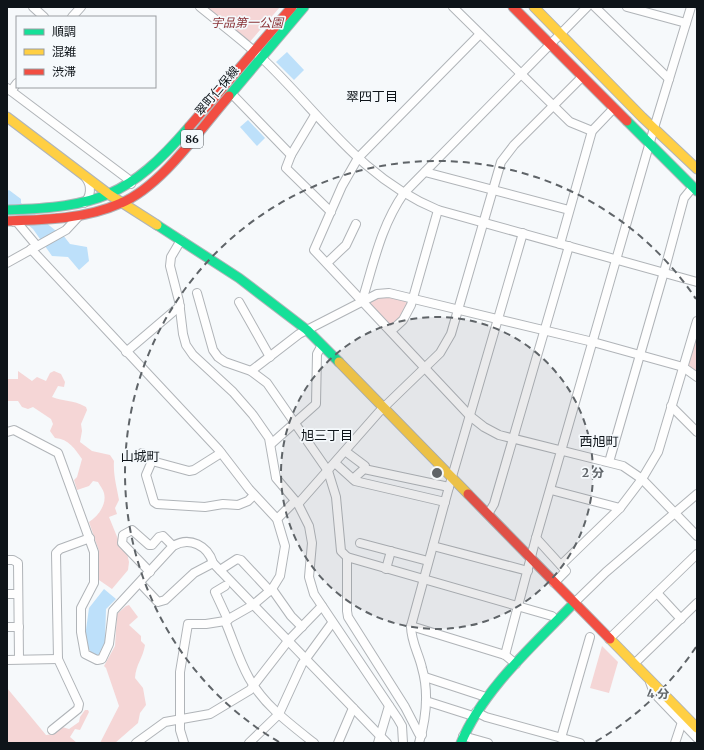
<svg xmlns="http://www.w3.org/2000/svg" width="704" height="750" font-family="Merriweather,'Noto Sans JP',serif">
<rect width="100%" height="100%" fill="#f6f9fb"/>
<g fill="#f5d6d6">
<polygon points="205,7 280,7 248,44"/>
<polygon points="387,296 409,300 409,307 393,325 391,326 371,304 371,301 378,297"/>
<polygon points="697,332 697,373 687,366"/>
<path d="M18,371L32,381L37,377L46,381L50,373L54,371L61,374L65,382L64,387L58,386L52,397C64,402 72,399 86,407L87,410L81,424L82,431L80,442L92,451L110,455L114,461C113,475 117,488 119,500L115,508L117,514L109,517L120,544L127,553L129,562L128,570L112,589L99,580V551L89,522C98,516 107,505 104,493C103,489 100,486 98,482L93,481L89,486L77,490L74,480L77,477L82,459C75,449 69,439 55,438L50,431L53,424L51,419L33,407L28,409L22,407L18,401H7V379H18Z"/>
<path d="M129,605L138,617L129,625L141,636V641L145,645C143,658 136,664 135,678L143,688L146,705L140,713L138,723L115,743H100L119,706L106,668L104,666L115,646L117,614L126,606Z"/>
<polygon points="602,646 618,662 609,693 590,688"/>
<polygon points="7,688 46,735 54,734 62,727 69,729 79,722 80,717 85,710 88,710 89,712 80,730 75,729 70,737 77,743 7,743"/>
</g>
<g fill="#bde0fa">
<polygon points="287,52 304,70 294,80 276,62"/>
<polygon points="248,120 265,138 257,146 240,127"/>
<polygon points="9,190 21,199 21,203 55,230 59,230 70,244 87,247 89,261 79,270 68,257 52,256 33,229 7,208 7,191"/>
<polygon points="104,589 116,599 106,609 105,641 101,654 96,656 90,654 90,650 87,650 85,637 89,608"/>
</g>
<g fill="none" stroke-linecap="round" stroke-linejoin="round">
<g stroke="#b0b4b8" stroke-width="10">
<g id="street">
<polyline points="33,7 44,17"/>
<path d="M200,7C222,25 245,42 266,62C323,117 361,178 438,210L697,282"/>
<polyline points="453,7 570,122 592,131"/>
<polyline points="595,7 669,79"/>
<polyline points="627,7 686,23"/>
<polyline points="72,17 81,7"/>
<polyline points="480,34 358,158 342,186 314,250 470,416 484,427 499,435 623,466 642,479 697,536"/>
<polyline points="7,88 128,179 131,184"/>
<polyline points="11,91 17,83"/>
<polyline points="231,93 291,155 286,168 331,212"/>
<polyline points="291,155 315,115"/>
<polyline points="425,172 569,210"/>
<path d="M84,203C91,197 92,186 86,178"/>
<polyline points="14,222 16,221 37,246"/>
<polyline points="181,240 171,257 170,266 179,301 183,334 186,345 193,355 233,392 253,415 269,438 276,478 298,504 309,526 312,543 309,577 314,594 398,719 402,726 403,743"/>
<polyline points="560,244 592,131 614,108"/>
<polyline points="31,249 219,450 249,489 277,519 285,546 280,576 272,589 253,605 225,621 206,624 188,624 180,672 180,730 184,743"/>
<polyline points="7,263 66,230 79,216"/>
<polyline points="327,263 346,245 356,224"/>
<polyline points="197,293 213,350 218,357 225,362 251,371 267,383 328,471 336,497 341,551 347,557 552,616"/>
<path d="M362,301C374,262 381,226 404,193L587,7"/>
<polyline points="239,302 270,357"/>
<polyline points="391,331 403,320 411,305 438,210"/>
<polyline points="126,352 180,306"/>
<polyline points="251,371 299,334 377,294 389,293 593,342 683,367 697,377"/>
<polyline points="671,406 697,432"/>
<path d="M7,432L14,430L58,453L94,552V583L81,608V632L85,654L97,660L102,659L109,644L113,611L173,546C190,536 208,546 213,563L387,743"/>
<polyline points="271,444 316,404 317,354 322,345"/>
<polyline points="345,451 365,466 364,469"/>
<polyline points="142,453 152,461 189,471 194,470 221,453"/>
<polyline points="152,461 146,475 154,502 157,504 205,507 223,504 238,505 248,501 254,495"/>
<polyline points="609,462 664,272 684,198 693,187"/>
<polyline points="335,463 355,481 445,502"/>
<polyline points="353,479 364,469 449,487"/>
<polyline points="551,490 620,508"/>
<polyline points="298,504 379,412 440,353 451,334 501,162 514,145 582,77"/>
<polyline points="488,514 494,504 569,246"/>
<polyline points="277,519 295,501"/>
<polyline points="536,538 566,571 554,583"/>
<polyline points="360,543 428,561"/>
<polyline points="433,546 528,571"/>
<polyline points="347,557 347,611 348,617 405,707 419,734 422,735"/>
<polyline points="7,560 13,560 18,563 19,659"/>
<polyline points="561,565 620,508 642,479 658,452 697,321"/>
<polyline points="386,569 391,551"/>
<polyline points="220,570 237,559 241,560 270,591"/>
<polyline points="150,572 122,543 123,535 132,530 149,545 152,545 159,537 163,536 173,546"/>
<polyline points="140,583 158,602 165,600 194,573 213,563"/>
<polyline points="225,586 215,592 228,620"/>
<polyline points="272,589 291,616 302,627"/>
<polyline points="657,593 681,619"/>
<polyline points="7,594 18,594"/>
<polyline points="574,603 606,572 697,494"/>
<path d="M225,621C233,640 239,660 249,678C264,705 290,724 314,743"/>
<polyline points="411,626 505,655 516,664"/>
<polyline points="7,627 19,627"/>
<polyline points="609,639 697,554"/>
<polyline points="505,655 536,538 654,128 691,7"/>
<polyline points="7,660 58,659"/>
<polyline points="634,664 697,603"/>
<polyline points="425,677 486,697"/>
<polyline points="650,682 654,693 697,738"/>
<polyline points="426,701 473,716"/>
<polyline points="476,712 486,717 580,743"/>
<polyline points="52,730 78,709 79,704 58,659 56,553 60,549 90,538"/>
<polyline points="463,736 488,743"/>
<polyline points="561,738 590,637"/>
<polyline points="136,743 165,722 210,714 250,690 288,641 322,606"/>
<polyline points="249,743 279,714 302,664 332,623"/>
<polyline points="338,743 353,708"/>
<polyline points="378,743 389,706"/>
<path d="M419,743C426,719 429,692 422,668C419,654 411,642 411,626L449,487L523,233"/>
<polyline points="675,743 682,722"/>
</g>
</g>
<g stroke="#b0b4b8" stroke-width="11">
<g id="fast">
<polyline points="229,96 304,7"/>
<polyline points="627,121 697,191"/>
<path d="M7,210C97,207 129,197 189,127"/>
<polyline points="157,225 239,278 307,330 339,362"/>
<path d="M461,743C483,689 534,645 574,603"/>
</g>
</g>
<g stroke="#b0b4b8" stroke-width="11">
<g id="slow">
<polyline points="534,7 642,117 697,169"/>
<polyline points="7,117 110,195 157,225"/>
<polyline points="339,362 468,494"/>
<polyline points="610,639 697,728"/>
</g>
</g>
<g stroke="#b0b4b8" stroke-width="11">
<g id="jam">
<polyline points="513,7 627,121"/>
<polyline points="189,127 292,7"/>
<path d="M7,221C45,220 86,219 121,203C162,186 200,129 229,96"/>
<polyline points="468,494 610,639"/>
</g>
</g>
<use href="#street" stroke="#fefefe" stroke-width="8"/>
<use href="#fast" stroke="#16e098" stroke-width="9"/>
<use href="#slow" stroke="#ffcf43" stroke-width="9"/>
<use href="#jam" stroke="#f24e42" stroke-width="9"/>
</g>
<circle cx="437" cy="473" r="156" fill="#5f6468" fill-opacity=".12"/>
<g fill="none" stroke="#5f6468" stroke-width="2" stroke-dasharray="7 5">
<circle cx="437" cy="473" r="156"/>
<path d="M696 647A312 312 0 0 1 595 742M279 742A312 312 0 1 1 696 299"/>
</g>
<g text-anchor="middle" stroke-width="3.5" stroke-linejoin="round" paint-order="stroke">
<rect fill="#f5f9fc" stroke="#53595d" stroke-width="1" x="181" y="130" width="22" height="18" rx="3"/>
<g font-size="11" font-weight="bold" fill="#0e1419">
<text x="192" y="143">86</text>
</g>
<g font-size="12" font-style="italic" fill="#893236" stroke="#f5f9fc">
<text x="247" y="27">宇品第一公園</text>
</g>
<g font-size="12" fill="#0e1419" stroke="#f5f9fc">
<text transform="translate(217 91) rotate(-50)" y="4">翠町仁保線</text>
</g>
<g font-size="13" fill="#0e1419" stroke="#f5f9fc">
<text x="372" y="101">翠四丁目</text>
<text x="327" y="440">旭三丁目</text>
<text x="599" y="446">西旭町</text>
<text x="140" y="461">山城町</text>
</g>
</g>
<circle cx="437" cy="473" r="6" fill="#5f6468" stroke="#f5f9fc" stroke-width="2"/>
<g font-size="12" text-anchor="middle" font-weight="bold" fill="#5f6468" stroke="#f5f9fc" stroke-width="3.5" stroke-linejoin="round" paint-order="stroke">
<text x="593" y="477">2 分</text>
<text x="658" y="698">4 分</text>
</g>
<rect width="704" height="750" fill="none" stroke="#0e1419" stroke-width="16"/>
<rect x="16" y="16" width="140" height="72" fill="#f5f9fc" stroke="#999da1"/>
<rect x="24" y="29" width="20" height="6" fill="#16e098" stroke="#999da1"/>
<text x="52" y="36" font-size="12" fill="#0e1419">順調</text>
<rect x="24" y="49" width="20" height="6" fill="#ffcf43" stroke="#999da1"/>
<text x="52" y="56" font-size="12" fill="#0e1419">混雑</text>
<rect x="24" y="69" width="20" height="6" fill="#f24e42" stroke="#999da1"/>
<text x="52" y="76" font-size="12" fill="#0e1419">渋滞</text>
</svg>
